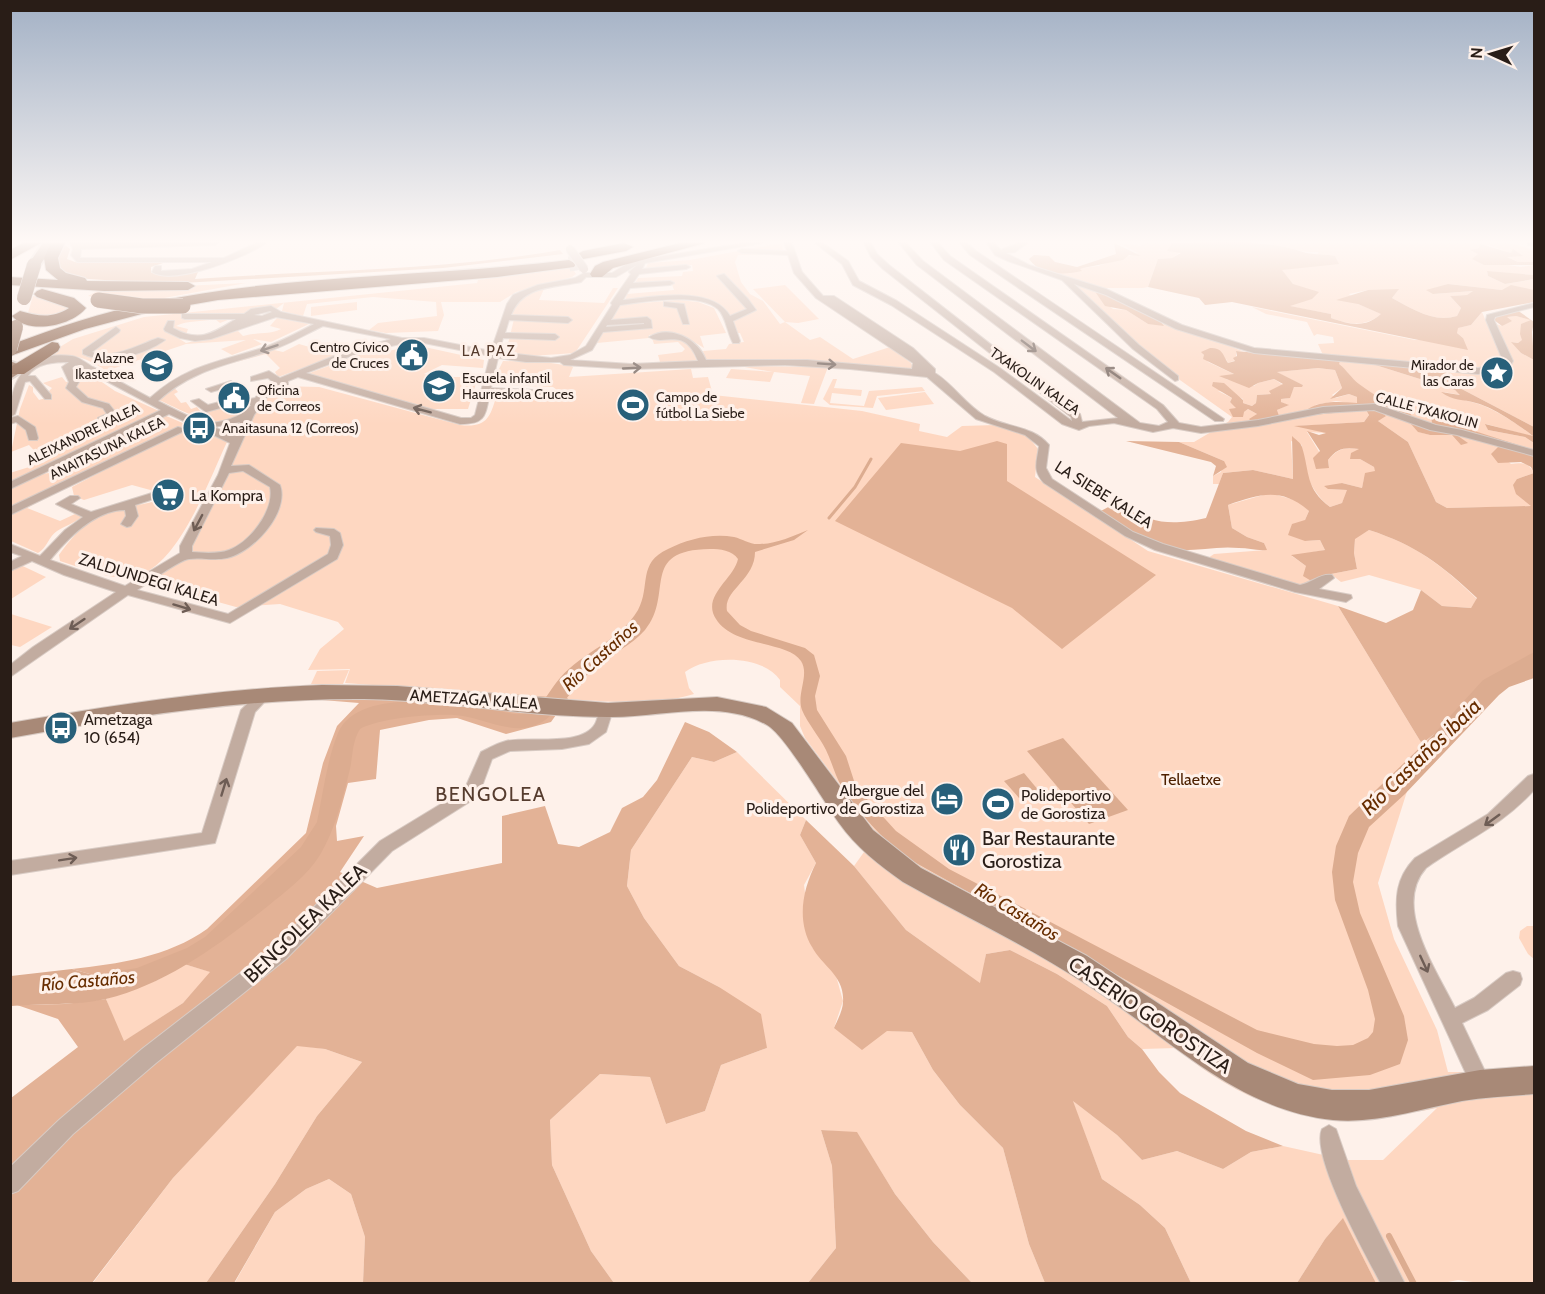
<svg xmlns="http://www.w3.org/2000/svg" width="1545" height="1294" font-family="Cabin,sans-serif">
<rect width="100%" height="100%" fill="#fef1ea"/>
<g fill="#fed7c1">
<polygon points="782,243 783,254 738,255 735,262 741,282 750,294 763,301 780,324 785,322 753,289 785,285 819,319 798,323 785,322 810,340 820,337 853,359 890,347 911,363 915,371 871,367 707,363 703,351 726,349 729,344 744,342 740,333 735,333 722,306 703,299 625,301 627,294 674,290 671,282 634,285 638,278 682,276 683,272 693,271 692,265 646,268 648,263 690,260"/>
<polygon points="1119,243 1141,246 1142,243 1172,243 1168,251 1181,252 1172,258 1158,259 1148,287 1143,288 1102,288 1050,272 1098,266 1138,253"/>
<path d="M1266,243H1510L1534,250V262H1518L1505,256L1511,253L1488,245L1471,250L1479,254L1473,259L1520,267L1534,265V275L1487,272L1488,276L1505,284L1534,279V290H1502L1448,284L1433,294L1474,291L1467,295L1450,296L1461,308L1457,316C1433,323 1413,309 1392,298L1398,290H1368L1349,294L1358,304L1382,314C1364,327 1352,325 1331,318V314L1288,306L1293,284L1281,270L1309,265L1319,252C1301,253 1284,246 1266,243Z"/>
<path d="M572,268L576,274L572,277L516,292L500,302H441L444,315L438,331L386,333L369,330L378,323L437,316L436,302L373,297L307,304L303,316L282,311L284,303L276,309H255L220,323L215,319C201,322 188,320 176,326L188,329L186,335L216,334L187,338L171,328L174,322H169L165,330L186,343L238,331L243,336C256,332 269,335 281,329L270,326L277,318L309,324L271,342L253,339L262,344L232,355L221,349L246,340L186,344L106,371C80,352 65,354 35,362L73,339L144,317L477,283L478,280Z"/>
<path d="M1068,281L1099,292L1102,300L1113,309L1126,310L1148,324H1172L1242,351H1236V360L1228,363L1226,359L1202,352L1208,362L1236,375L1226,379L1254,386L1258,383L1274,379L1283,385L1270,391L1272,394L1257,395L1256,403L1252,406L1243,403V399L1232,393L1218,391L1232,398L1230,402L1244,412L1248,409L1257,414L1255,417L1278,416L1277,410L1288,405L1280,402L1281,399L1289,398L1294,387L1303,385L1276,372L1318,368L1335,370L1342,388L1332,395L1336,398L1349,394L1357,397V404L1336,401L1315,405L1328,412L1366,410L1369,415L1364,422L1299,426L1328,433L1307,432L1329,468L1328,460C1338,448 1346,447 1360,449V459L1374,467L1376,471L1364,479L1362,488L1342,483L1328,489L1348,490L1342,503L1330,507C1311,492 1302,469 1302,445L1291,441L1293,479L1253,470L1223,473L1219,484H1213V476L1221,472L1224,461L1179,442H1194L1228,422L1232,417L1163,368Z"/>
<polygon points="246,283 137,303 88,296 99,290"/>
<path d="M613,288H618L575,353L531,356L506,352L515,315H510C517,294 525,295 544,289L539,300L604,303Z"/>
<polygon points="33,296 56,300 74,307 59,317 27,316"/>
<path d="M678,300L698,302L714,308L726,333L700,336L704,348C687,336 670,333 649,335V338L597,343L620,305Z"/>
<polygon points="357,302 357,310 311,316 311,307"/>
<polygon points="1252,307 1415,340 1463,338 1457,333 1457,328 1471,325 1482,312 1502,359 1495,368 1482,370 1323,355 1318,344 1334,343 1333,337 1317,334 1314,336 1307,322 1266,314"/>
<polygon points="1516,316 1532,320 1523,340 1518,343 1512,342 1521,353 1534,360 1534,427 1454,385 1449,376 1449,372 1489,374 1512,369 1496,324 1502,326 1506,317"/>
<polygon points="663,337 688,341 697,361 660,362 658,355 682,352 685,349 678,342 654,344 652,338"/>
<polygon points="299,344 313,348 321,344 350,351 278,377 275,372 280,368 266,354 229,364 227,362 274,350 283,352"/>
<polygon points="420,346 484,360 483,368 442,365 424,374 435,377 478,377 468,409 431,409 307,374 358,355"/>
<path d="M503,361L544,362L571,366L573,367L569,377L691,369L693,378L708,377L713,395L862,411L920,424L919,431L947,437L962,426L996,425L1027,435L1038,449L1035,477L1148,551L1338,606L1422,744L1378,883L1394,939L1437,1030L1448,1072H1534V1283H1480L1458,1280L1443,1283H1376L1343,1219L1325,1239L1297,1283H1191L1165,1228L1140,1205L1102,1179L1072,1100L1117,1135L1142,1160L1177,1151L1223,1169L1251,1152L1283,1146L1346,1160H1383L1437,1108C1332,1129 1260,1118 1176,1048L1142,1049L1128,1037L1107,1006L1057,974L1010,950L986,954L981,984L906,930L854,866L877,834L805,738L800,726V706L780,687V680C763,655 709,654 685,672L689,688L694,694C651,708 588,700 543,697C477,692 411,688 345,683L350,669L308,670L320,649L344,629L338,622L280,604L236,607L146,582L185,552L246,425L270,392L278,386L319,387L460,425C485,428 490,419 496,397L552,399L557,390L553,387L501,385L502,376L498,371Z"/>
<path d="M1340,361L1369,363L1455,390L1461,395L1443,392C1454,397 1464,400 1475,403C1492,407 1521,426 1534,437L1486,424L1488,430L1525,437L1534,443V450L1431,418L1432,425C1406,415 1379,401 1358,384C1350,378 1347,369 1338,364Z"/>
<polygon points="77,365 115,391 159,411 11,482 10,473 45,462 29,445 11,452 20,409 29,385 33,387 33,392 39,400 52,396 48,392 52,388 43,383 62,377 66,382 83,379"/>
<polygon points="739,366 828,367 814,404 801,403 810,376 774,372 770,382 726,378 731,369 773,372"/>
<polygon points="833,379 837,379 834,388 862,390 861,396 832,393 830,403 864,406 869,391 922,387 925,391 877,396 873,408 830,405 823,399"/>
<path d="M172,385L178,392L174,394L181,403L186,402L191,409L197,407L201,412L240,403L244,405V410C222,437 181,409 157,399Z"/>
<polygon points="925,392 934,404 886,410 878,398"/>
<path d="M1377,411L1410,423L1419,432L1430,435H1452L1467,443L1454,433L1493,440L1498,447L1497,451L1511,464C1522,462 1529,463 1534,473L1517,479L1532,506L1447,508L1436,502L1408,442L1378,421L1381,417Z"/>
<path d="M164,415L227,442C209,480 183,553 146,572C133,579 118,578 104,575L98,557H88L78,567L60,561L59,555C73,535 92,515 116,509C136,503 157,507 171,489L154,491L132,485L84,500L74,496L72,487L183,429L177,427L11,508V488L41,474L49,473Z"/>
<polygon points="1270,493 1298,501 1309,511 1305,520 1305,541 1320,540 1325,550 1292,556 1306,566 1313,582 1297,586 1205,560 1214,554 1266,550 1264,543 1247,537 1232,528 1228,505"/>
<path d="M41,500L27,508L60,521L75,514L82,517C74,523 65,526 57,531C49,536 47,548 38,553L11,541V513Z"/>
<path d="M1369,530C1416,545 1442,565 1477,599L1471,608L1442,606L1421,590L1369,575L1341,582L1331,574L1357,569L1354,553L1355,538Z"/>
<polygon points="10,560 46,577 11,599 10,599"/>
<polygon points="11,614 52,627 20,647 11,645"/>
<polygon points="349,670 343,684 311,684 317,671"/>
<polygon points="737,752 806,820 800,835 816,863 804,885 812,947 835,972 843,1001 834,1028 912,1032 933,1070 960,1105 1003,1148 1029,1244 1045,1283 972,1283 933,1242 895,1194 857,1133 821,1130 832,1166 836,1248 808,1283 614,1283 591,1251 552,1165 550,1120 600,1074 650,1077 666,1124 705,1111 721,1065 767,1048 719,987 679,966 644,918 627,886 631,850 692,757 714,762"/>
<polygon points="1527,926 1534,926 1534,959 1528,954 1519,938 1520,931"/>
<polygon points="184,964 211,972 183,1003 123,1042 106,999 158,980"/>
<polygon points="297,1045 325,1049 362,1062 317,1116 275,1184 206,1283 92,1284 173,1178"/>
<polygon points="329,1179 351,1194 365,1237 363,1283 234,1284 275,1212 306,1189"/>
</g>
<g fill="#e3b296" fill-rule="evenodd">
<path d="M62,243L70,249L67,259L75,262L169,261L151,267V273L198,272L195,279C317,270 440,271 560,250L563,254L443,268L165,284L74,278L60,272L54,263Z"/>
<path d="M1114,243L1141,256L1129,255L1123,260L1083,268L1080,269L1082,271C1064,275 1041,276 1029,259L1034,255L1049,256L1055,262L1077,267L1116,254Z"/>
<path d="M1172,243C1216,243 1261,238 1303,252C1311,255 1325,254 1335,256L1339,264L1282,270L1293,284L1319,292L1312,299L1290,306L1331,314V318C1351,325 1365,328 1381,314L1358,304L1336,300L1368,290L1399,289L1392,298C1413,309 1433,323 1457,316L1461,308L1450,296L1467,295L1473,291L1433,294L1426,290L1448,284L1502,290L1511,285L1534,290V302L1482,312L1471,325L1458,328L1457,333L1463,338L1468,350L1232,302L1205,305L1199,298L1148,287L1158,259L1172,258L1181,253L1167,251Z"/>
<polygon points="1480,244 1511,253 1513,249 1523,256 1507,257 1518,262 1534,262 1534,265 1484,265 1472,259 1478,254 1470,250 1479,248"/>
<polygon points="1487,271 1534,275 1534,279 1505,284 1488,276"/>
<polygon points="1099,292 1161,322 1164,326 1148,324 1126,310 1105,306 1096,293"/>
<polygon points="1517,310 1534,322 1532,332 1534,360 1521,353 1511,342 1518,343 1522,340 1520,334 1521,324 1531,320 1516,316 1507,317 1512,321 1502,326 1494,320 1497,316"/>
<path d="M1210,348C1222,348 1222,353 1228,363L1235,361L1233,358L1237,356L1236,351L1340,361L1339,364C1347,370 1351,378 1359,384C1375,396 1389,404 1409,411L1412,417L1432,424L1431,417L1534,450V652L1422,744L1338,606L1386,623L1413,610L1421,590L1442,606L1471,608L1477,598C1442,565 1416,545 1369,530L1355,539L1354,553L1357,569L1331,574L1313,582L1303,576L1306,566L1291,555L1325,550L1320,540L1305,541L1288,535L1292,524L1305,520L1309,511C1281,487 1260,494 1228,505L1232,528L1247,537L1264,543L1267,550C1256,551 1249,548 1239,548C1212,545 1185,555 1159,547C1138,541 1116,524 1097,513L1116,503C1150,522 1166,527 1206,518L1223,473L1253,470L1293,479L1292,436C1295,439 1301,443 1302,447C1310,473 1305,488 1330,507L1342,503L1347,490L1328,489L1324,486L1342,483L1362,488L1365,473L1375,471L1374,467L1360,459H1350L1351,453L1359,449C1345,447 1337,448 1328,460L1329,468L1316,469L1313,458L1320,451L1307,431L1319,435L1326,433L1294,426L1364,422L1369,415L1366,410L1313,415L1308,409C1323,400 1340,402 1357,403V397L1349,394L1330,399L1342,388L1335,370L1318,368L1277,372L1303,385L1302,387H1294L1290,398L1281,399V402L1289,405L1277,410L1279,416L1252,422L1249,419L1257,414L1248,409L1244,412L1243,417H1233L1229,409L1236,408L1230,402L1232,398L1212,386L1213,382L1224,383L1243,400V403L1252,406L1256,403L1257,395L1271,394L1269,391L1283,384L1274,379L1258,383L1249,388L1219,376L1234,374L1203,359L1204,355L1201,352ZM1379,411L1410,423L1418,432L1430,435H1452L1461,445L1468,443L1454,433L1493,440L1498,447L1491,454L1498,463L1521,462L1531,467L1534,473L1517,479L1513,485L1516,494L1531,506L1447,508L1436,502L1408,442L1378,421L1386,416Z"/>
<path d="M1369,363L1449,372L1451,382L1454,385L1534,427V443L1525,437L1488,430L1485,424L1533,436C1520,426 1493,407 1476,403C1463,399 1453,401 1441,392L1460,395L1455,390Z"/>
<polygon points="997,441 1007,444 1007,481 1156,575 1062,649 1012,608 835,521 901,443 960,451"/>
<polygon points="1126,441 1179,442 1224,461 1227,467 1213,476 1216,466 1211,462"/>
<path d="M376,685L568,698L551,722L506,734L457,718L429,720L380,730L376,779L348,783L336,826L337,841L364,836L340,872L377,888L502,863V816L545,806L558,844L579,847L610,832L622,808L643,797L657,780L685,722L709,732L737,752L714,762L692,757L631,850L627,886L644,918L679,966L719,987L761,1014L767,1048L721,1065L705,1111L666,1124L650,1077L600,1074L550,1120L552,1165L591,1251L614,1283H363L365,1237L351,1194L329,1179L306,1189L275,1212L234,1283H206L275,1184L317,1116L362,1062L325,1049L297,1046L173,1178L92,1283L11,1284V1098L78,1047L58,1019L17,1005L65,1004L106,999L124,1041L183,1003L210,972L184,964L160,970L93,975L72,969C117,964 168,957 207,929L306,833L323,763L337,726L359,703L322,700L369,699Z"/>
<path d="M806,820L854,866L906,930L980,983L986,954L1010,950L1057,974L1107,1006L1128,1037L1142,1049L1159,1072L1180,1093L1246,1131L1283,1146L1251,1152L1223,1169L1177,1151L1142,1160L1117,1135L1073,1101L1102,1179L1140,1205L1165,1228L1191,1283H1045L1029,1244L1003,1148L960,1105L933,1070L912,1032L887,1031L862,1050L834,1028C837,1021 843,1010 843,1002C845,976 822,966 812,947C796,920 803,889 816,863L800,835Z"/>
<polygon points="821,1130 857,1132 895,1194 933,1242 972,1283 808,1283 836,1248 832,1166"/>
<polygon points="1343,1218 1376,1283 1297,1283 1325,1239"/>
</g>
<g fill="#dcac90">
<path d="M808,530L794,540L755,552C755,580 723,590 727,611L740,625L751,631L805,648L814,655L820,676L815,696L817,710L846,756L856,787L896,831L949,869L1257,1030L1314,1044L1337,1046L1353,1045L1368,1038L1373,1032L1375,1019L1368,990L1335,900L1332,872L1336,846L1349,816L1433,735L1483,680L1534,652V678L1509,687L1499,695L1405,794L1369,827L1358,853L1353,882L1360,913L1404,1016L1408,1040L1400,1064L1370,1075L1313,1080L1257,1053L907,858C882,838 860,815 842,787C835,776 832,762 826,750C819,736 808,724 802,710C796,694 810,675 801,661C788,641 733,647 716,619C701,596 734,579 738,559C732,550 720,549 710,549C638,550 675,594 645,630C631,646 609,655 594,669C577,682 566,702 550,716C520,743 487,717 454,715C431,714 380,718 360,729C352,742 353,755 350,769C343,797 335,830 320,855C308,875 285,892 268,906C220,944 167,984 106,999C75,1006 42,1003 11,1006V976L72,969L93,975L137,968L187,948L205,937L301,847L317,822C323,793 327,760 338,733C357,687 452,703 490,709C503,711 522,719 534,710C544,703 551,688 560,678C582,652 620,641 638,610C651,586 637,563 668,549C688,539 712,533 734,537C743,539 750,545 760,544C776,544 793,536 808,530Z"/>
<polygon points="1063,738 1128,810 1089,824 1027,751"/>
<polygon points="1024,773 1039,791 1019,798 1004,781"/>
</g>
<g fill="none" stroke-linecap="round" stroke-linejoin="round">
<polyline stroke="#dcac90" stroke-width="3" points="829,518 855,487 871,459"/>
<polyline stroke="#dcac90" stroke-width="6" points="1389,1236 1414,1284"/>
<polyline stroke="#d3c7c0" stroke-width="15" stroke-dasharray="15 8" stroke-linecap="butt" points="569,264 588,261"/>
<g stroke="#d8cbc4" stroke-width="2">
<g id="street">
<path d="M70,243H218L215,245L81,249L80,258H224L256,243H266C247,257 173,286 152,272L155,266H161V271L192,269L212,262H77L71,255L73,249Z"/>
<path d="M743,243H762L645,263L642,269L686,265L690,267L686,269L639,274L633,283L670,281L674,283L670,285L630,288L623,300C653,297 712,285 730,316L747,309L717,276L724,274L748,299L756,310L733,321L740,341L739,343H733C727,332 726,317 718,309C698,292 644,302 620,305L611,320L647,317L651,320L652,328L603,332L592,350L570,360L631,364L698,361C684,325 665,347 649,337C670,324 698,339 706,360H807L912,369L913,363L816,298L794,273L788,255L742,253L738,251L742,249L787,251L784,243H792L802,272L823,296H834L913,348L935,369V373C954,385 966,405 985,416C1007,428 1032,425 1049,445L1046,468L1052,479L1133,532L1163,544L1300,585C1311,583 1321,573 1332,575L1334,578L1319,589L1351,595L1352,598L1346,602L1295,592L1155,550L1125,536L1044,483C1032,470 1037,462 1039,446L1025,435L976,419L927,377L850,369L785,365L631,369L564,365L560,362H526L498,358L491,388L555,391L560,394L555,397L490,393C485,416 486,424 460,424L298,377L288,381V385L274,388L254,415L231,466L249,465L280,485C290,513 252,553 227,558C214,561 201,557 189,559C179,560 147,584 137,590L228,614L328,554L331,545L330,536L316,532L314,530L316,528L334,529L340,533L343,545L337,559L230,623L128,595L10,677V665L33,647L116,592L64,575L32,561L10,571V562L22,556L10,552V544L40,556L65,530L83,517L56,504L70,496H78L80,498L71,504L91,512L152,493L158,488H166L168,490L160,497L135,505L138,516L131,526L127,527L121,524L126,516L125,510C95,510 68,538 50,560L125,586L180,553V546L218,475L230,443L169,414L10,489V482L161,410L76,365L72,368L79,382L76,387L88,398L109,404L116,413L124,417L111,425L98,422V418L107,414L103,408L82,402L66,388L69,382L62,367L69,362C55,362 36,363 28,376H35L51,395V399H45L30,381L25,382L15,414L10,417C10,378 29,350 72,356C79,357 86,363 93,367C112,377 131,388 150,398C189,363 222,362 268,346C284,340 299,332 314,324L276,317L211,339L195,341L180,338L165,331L164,329L168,321H174L173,328C200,343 213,333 236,319H185L182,318V314H244L251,309L271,306L281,312L402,338H424L491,351L507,304L513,295L520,292L538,285L575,278L584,273H612L630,262L651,258ZM637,265L629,272L631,274L611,303L612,305L586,346L570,355L551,358L499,352L503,338L555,340L559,337L555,334L505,333L509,320L568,323L572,320L568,317L511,315C523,285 553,288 581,282L586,277H616ZM270,311L272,312L262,316L254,315ZM644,323V324L606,327L607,325ZM323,326L391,339L334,356L280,378L269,371L251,377V381L268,378L273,382L268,384L255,398L250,399L231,381L206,389L211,392L229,387L238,397L208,405L199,399L191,401L206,412L242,402L251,405C242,418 215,426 201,421C186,416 172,408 158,401C193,369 229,365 272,350C290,344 306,334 323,326ZM405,343H424L490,356L475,415L471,418H461L306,373L359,353ZM240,422L233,436L214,427ZM243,471L270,487C275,510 250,542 229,550C218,554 204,553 192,552V546L229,473Z"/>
<polygon points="815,243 823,243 848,261 859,281 897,301 1000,368 1072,421 1071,417 883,269 871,257 864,243 871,243 877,254 889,265 1080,414 1082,422 1118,418 917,265 899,243 906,243 923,261 1140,423 1159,426 1168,422 1157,409 944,260 931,243 938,243 950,256 1163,405 1179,423 1201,427 1258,420 1323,407 1375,404 1436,425 1462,430 1534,450 1534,456 1457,435 1430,430 1374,410 1323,413 1258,426 1201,433 1173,428 1153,432 1114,423 1089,426 1079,430 1062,424 994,372 891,305 853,285 842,264"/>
<polygon points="960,243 967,243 976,251 1224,419 1223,421 1215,421 970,255"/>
<polygon points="987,243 994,243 1001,250 1018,243 1027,243 1015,252 1006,253 1029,265 1106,289 1182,325 1254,348 1478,368 1502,365 1503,361 1486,320 1487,315 1534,303 1534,307 1495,317 1494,320 1513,361 1509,369 1478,374 1254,353 1176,329 1106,295 1074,284 1139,345 1178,376 1178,380 1175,381 1133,349 1062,280 1008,261 995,255"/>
<polygon points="1528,243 1534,243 1534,246 1528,245"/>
<polygon points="664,302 684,304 689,324 683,324 677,308 664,306"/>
<path d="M116,327L120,330L119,332L92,352C113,360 138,345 158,338L165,340C145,355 106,365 83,354V350Z"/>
<polygon points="18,416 35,427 38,438 37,440 29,440 26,430 16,422 10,424 10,418"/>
<polygon points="178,427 182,428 182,432 10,515 10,507"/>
<polygon points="265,689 272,694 255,712 215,843 10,875 10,861 202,833 241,710 260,691"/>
<path d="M606,705L611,706L613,710L606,732L589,744L562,749L510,751L492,759L481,789L471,801L392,851L286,959L156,1063L73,1134L18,1191L10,1194V1167L59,1120L142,1049L274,947L380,841L459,793L466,786L481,752C489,748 498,743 506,741C529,736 582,747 595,724C598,719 598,712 601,706Z"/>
<path d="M1534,774V790C1501,827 1465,840 1426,868C1392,906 1436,969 1455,1008L1474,998L1506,973L1513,971L1520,973L1522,979L1520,985L1488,1010L1462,1023L1491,1084L1488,1091L1481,1094L1474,1091L1398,926C1395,899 1395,879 1415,858L1488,814L1528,776Z"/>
<path d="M1329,1125L1336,1129L1356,1186L1405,1284H1381C1366,1255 1310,1156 1322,1129Z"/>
</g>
</g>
<g stroke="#d8cbc4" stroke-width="2">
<path id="secondary" d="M322,685L397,686L608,703L717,697L766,707L792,723L873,830L921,868L1087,956L1248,1063L1298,1084L1332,1090H1369L1480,1070L1534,1066V1094C1510,1096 1486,1097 1462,1101C1420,1109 1377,1124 1333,1120C1236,1110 1167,1036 1089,986C1030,947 965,917 903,882C879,865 856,847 839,823C824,802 785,735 767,725C719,698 660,718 608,717C527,717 446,700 364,699C245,698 128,717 10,738V723C114,705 217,689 322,685Z"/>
</g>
<g stroke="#d8cbc4" stroke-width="4">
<g id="primary">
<polygon points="43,243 55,243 38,268 30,268 28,265"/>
<polygon points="10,361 27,368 10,379"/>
</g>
</g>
<g stroke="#d8cbc4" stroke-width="2">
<g id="highway">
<polygon points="23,243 41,243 10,260 10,250"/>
<polygon points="51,243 65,243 58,258 60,268 66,273 85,278 87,281 188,282 195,286 188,290 104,291 10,285 10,277 58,280 46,270 44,258"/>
<polygon points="624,243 633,247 626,251 583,259 576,255 583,251"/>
<polygon points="680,243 705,243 613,268 602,277 592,277 590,274 595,266 603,262"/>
<path d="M569,260L576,264L574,267L497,277L218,300L149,312L85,329L10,356V345C56,328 102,312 149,303C287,274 430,277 569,260Z"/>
<path d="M42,289L74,298L86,308C72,326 28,335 12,316L20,311C38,316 52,319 69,308L37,297L34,294L37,291Z"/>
<polygon points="52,342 58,343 60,347 58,351 24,374 12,374 12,366"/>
</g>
</g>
<use href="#street" fill="#c2aca0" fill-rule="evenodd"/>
<use href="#secondary" fill="#a88977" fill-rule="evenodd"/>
<use href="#primary" fill="#956f59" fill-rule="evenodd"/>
<use href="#highway" fill="#855940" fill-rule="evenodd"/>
<g stroke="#d8cbc4" stroke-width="10" stroke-linecap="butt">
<polyline id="street-bridge" points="570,249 584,269"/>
</g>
<g stroke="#d8cbc4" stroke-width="15" stroke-linecap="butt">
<g id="primary-bridge">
<polyline points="24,298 34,265"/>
<polyline points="10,349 16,327"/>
</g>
</g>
<g stroke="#d8cbc4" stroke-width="16" stroke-linecap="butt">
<polyline id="highway-bridge" points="98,300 142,306 183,306"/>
</g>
<use href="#street-bridge" stroke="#c2aca0" stroke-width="8"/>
<use href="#primary-bridge" stroke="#956f59" stroke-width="14"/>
<use href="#highway-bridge" stroke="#855940" stroke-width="15"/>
</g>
<defs><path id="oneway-shaft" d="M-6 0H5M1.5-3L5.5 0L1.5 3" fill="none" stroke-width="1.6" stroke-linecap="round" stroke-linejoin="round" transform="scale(1.5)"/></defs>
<g stroke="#6e5d55">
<use href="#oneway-shaft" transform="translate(1029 346) rotate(37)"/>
<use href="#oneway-shaft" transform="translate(269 348) rotate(161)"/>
<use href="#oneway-shaft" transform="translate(827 364) rotate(4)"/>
<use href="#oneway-shaft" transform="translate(632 368) rotate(-3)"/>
<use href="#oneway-shaft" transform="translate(1113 373) rotate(-145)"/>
<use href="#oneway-shaft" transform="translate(422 410) rotate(-165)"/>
<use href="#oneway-shaft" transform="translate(198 523) rotate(118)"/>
<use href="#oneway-shaft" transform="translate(182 607) rotate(17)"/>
<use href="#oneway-shaft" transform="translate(77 624) rotate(146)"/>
<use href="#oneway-shaft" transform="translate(224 787) rotate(-73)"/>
<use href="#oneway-shaft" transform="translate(1492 820) rotate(144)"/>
<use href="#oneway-shaft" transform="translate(68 859) rotate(-9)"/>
<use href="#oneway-shaft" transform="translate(1424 964) rotate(65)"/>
</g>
<linearGradient id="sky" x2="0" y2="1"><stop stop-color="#a3b1c5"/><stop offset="0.57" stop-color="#fff9f6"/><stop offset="1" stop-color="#fff9f6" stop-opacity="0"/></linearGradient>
<rect width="1545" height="424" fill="url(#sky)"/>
<defs>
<g id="civic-disc" transform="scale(1.725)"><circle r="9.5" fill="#28607a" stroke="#fef1ea"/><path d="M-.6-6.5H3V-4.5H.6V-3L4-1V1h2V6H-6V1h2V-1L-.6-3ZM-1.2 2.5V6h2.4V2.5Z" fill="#fff"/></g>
<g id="school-disc" transform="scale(1.725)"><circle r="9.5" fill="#28607a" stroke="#fef1ea"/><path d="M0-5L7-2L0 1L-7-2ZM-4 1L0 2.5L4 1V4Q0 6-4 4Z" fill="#fff"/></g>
<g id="sight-disc" transform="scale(1.725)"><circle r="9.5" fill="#28607a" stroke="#fef1ea"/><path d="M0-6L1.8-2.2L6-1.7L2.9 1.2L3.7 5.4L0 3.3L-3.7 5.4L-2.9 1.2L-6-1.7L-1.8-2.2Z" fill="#fff"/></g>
<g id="stadium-disc" transform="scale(1.725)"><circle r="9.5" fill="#28607a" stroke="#fef1ea"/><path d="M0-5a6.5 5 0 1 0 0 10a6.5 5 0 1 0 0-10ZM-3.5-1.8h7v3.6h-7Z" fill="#fff"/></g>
<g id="bus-disc" transform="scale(1.725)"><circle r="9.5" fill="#28607a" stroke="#fef1ea"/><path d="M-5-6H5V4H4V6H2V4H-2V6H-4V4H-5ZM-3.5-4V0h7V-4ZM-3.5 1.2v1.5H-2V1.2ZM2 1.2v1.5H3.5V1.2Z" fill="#fff"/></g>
<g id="supermarket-disc" transform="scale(1.725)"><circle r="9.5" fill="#28607a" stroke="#fef1ea"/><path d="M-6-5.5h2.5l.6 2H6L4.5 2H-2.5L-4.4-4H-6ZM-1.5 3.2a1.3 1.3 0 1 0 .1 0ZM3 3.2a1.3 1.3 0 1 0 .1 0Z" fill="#fff"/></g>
<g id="hotel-disc" transform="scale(1.725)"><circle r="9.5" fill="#28607a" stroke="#fef1ea"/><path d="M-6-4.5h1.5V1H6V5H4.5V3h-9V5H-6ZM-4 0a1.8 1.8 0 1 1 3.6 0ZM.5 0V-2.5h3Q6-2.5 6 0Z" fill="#fff"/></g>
<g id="restaurant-disc" transform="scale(1.725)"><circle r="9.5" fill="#28607a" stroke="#fef1ea"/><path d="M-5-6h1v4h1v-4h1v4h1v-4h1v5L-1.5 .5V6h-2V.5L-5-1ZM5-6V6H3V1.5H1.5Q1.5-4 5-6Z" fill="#fff"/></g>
</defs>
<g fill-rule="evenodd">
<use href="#civic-disc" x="412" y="355"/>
<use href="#school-disc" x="157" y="366"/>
<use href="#sight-disc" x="1497" y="373"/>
<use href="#school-disc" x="439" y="386"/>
<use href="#civic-disc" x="234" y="398"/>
<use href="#stadium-disc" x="633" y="405"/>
<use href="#bus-disc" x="199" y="428"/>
<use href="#supermarket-disc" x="168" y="495"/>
<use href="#bus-disc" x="61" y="728"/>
<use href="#hotel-disc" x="947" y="799"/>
<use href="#stadium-disc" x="998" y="804"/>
<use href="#restaurant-disc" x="959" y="850"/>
</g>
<g text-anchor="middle" stroke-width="6" stroke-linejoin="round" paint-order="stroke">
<g font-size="14" fill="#291d17" stroke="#fef1ea" text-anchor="start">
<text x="389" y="352" text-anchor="end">Centro Cívico<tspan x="389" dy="16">de Cruces</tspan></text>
<text x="134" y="363" text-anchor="end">Alazne<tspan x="134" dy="16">Ikastetxea</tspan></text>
<text x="1474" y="370" text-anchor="end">Mirador de<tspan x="1474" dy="16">las Caras</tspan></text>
<text x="462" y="383">Escuela infantil<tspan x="462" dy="16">Haurreskola Cruces</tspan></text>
<text x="257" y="395">Oficina<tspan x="257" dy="16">de Correos</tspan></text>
<text x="656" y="402">Campo de<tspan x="656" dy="16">fútbol La Siebe</tspan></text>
<text x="222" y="433">Anaitasuna 12 (Correos)</text>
</g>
<g font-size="14" fill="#291d17" stroke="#fef1ea">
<text transform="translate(1035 381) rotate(35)" y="5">TXAKOLIN KALEA</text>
<text transform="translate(1427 410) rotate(15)" y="5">CALLE TXAKOLIN</text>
<text transform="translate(83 434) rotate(-26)" y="5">ALEIXANDRE KALEA</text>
<text transform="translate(107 448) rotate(-26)" y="5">ANAITASUNA KALEA</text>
</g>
<g font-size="15" letter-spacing="1.5" fill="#563c2e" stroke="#fef1ea">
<text x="489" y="356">LA PAZ</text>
</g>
<g font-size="16" fill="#291d17" stroke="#fef1ea">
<text transform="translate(1104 494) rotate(32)" y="6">LA SIEBE KALEA</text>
<text transform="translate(149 579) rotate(17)" y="6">ZALDUNDEGI KALEA</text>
<text transform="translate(474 699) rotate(4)" y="6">AMETZAGA KALEA</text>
</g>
<g font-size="16" fill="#291d17" stroke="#fef1ea" text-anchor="start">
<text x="191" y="501">La Kompra</text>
<text x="84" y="725">Ametzaga<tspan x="84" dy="18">10 (654)</tspan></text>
<text x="924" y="796" text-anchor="end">Albergue del<tspan x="924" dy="18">Polideportivo de Gorostiza</tspan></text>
<text x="1021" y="801">Polideportivo<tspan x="1021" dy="18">de Gorostiza</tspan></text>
</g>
<g font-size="16" fill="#4c2000" stroke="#fef1ea">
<text x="1191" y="785">Tellaetxe</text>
</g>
<g font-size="18" font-style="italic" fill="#672d00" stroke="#fef1ea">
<text transform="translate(600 656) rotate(-42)" y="6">Río Castaños</text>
<text transform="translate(1017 912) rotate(31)" y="6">Río Castaños</text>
<text transform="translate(88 981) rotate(-5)" y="6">Río Castaños</text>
</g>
<g font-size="20" letter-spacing="1.5" fill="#563c2e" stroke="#fef1ea">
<text x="491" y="801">BENGOLEA</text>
</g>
<g font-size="20" fill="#291d17" stroke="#fef1ea" text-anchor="start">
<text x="982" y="845">Bar Restaurante<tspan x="982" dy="23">Gorostiza</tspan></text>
</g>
<g font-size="20" fill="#291d17" stroke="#fef1ea">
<text transform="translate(305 923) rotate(-44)" y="7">BENGOLEA KALEA</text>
<text transform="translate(1150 1015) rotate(34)" y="7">CASERIO GOROSTIZA</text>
</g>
<g font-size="21" font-style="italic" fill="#672d00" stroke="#fef1ea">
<text transform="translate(1421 757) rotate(-44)" y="7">Río Castaños ibaia</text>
</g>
</g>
<rect width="1545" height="1294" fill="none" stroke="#291d17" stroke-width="24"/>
<g transform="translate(1491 54) rotate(274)" stroke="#fef1ea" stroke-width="4.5" paint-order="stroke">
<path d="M0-4.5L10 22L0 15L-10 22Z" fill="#291d17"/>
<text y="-9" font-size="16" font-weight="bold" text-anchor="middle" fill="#291d17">N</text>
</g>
</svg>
